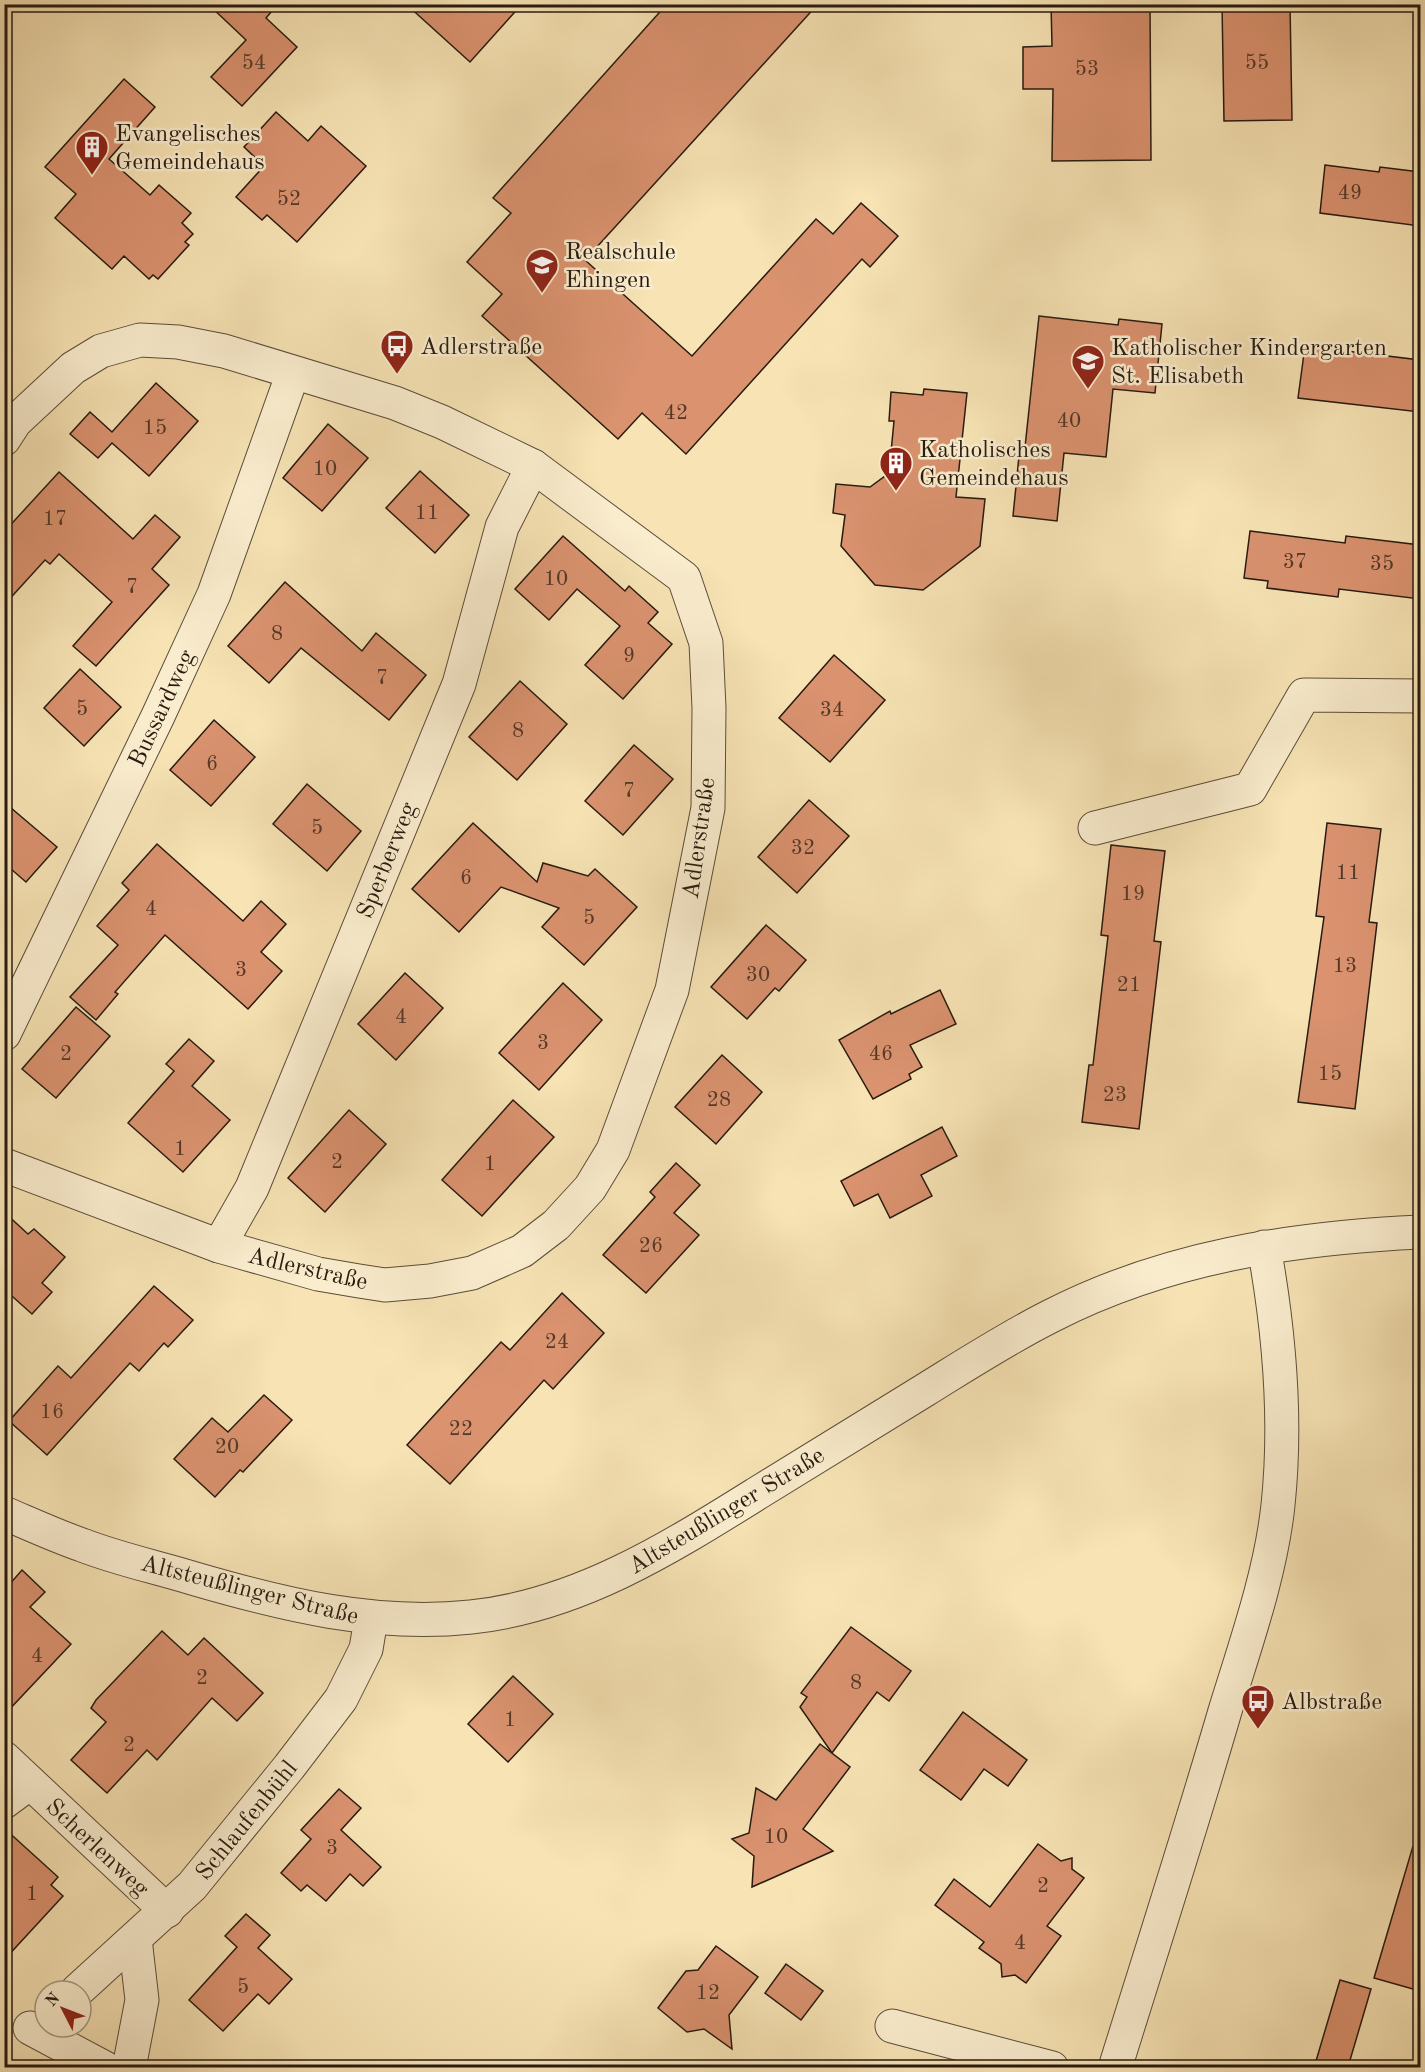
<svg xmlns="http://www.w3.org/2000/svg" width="1425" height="2072" font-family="'Old Standard TT',serif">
<rect width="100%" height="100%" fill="#f7e3b4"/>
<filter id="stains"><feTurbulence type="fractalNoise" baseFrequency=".00333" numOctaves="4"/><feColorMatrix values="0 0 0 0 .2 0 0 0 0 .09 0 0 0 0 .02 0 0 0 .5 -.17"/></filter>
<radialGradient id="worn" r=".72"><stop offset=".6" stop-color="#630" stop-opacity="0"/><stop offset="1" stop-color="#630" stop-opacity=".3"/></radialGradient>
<g fill="#da926f" stroke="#271b10" stroke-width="1.5">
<polygon points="208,4 278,4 266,18 297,47 242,106 211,77 246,40"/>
<polygon points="406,4 522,4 470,62"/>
<polygon points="667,4 818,4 585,260 692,356 816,219 833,234 861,203 898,236 870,267 862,259 686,454 642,413 618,439 482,316 502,294 467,262 511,213 493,198"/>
<polygon points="1051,4 1150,4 1151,160 1052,161 1053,89 1023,89 1023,47 1052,46"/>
<polygon points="1222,4 1290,4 1292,120 1224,121"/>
<polygon points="124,79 155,107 109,159 150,195 159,185 191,213 182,223 193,234 185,242 189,245 158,279 153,275 149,279 124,256 112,269 55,218 76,194 45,167"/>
<polygon points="276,112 308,141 321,126 366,166 297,242 267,215 262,220 236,197 264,166 244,147"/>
<polygon points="1325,165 1379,172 1380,167 1420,172 1420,226 1320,213"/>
<polygon points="1039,316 1118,325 1119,319 1162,324 1155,393 1113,389 1106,457 1064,453 1057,521 1013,516 1020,446 1025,447"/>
<polygon points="1305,346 1420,360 1420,412 1298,398"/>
<polygon points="156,383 198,421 149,476 112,443 98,458 70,434 90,412 112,432"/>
<polygon points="924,389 967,393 956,497 985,499 980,546 923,590 875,585 841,546 845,515 833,513 836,484 870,487 889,473 894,421 889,421 891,392 923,395"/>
<polygon points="328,424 368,458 322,511 283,478"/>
<polygon points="420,471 469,515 435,553 386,508"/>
<polygon points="59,472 133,539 155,515 180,537 152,569 169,585 96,666 73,646 112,602 59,554 50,564 45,560 4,605 4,532"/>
<polygon points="1250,531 1345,543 1346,536 1420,545 1420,599 1339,589 1338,597 1267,588 1268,581 1244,578"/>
<polygon points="563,536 625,591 629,586 658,612 648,623 672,644 623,699 585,665 620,626 577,589 549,620 515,589"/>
<polygon points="285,582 362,651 376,633 426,675 389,720 301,648 269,683 228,646"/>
<polygon points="834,655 885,700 830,762 779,718"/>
<polygon points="80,669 121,707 84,746 44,708"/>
<polygon points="520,681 567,724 517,780 469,737"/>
<polygon points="214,720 255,757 211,806 170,770"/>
<polygon points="634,745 673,779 623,835 585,801"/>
<polygon points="307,784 361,831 327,871 273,824"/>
<polygon points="809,800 849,836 797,893 758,857"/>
<polygon points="4,802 57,847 26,882 4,863"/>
<polygon points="473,823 537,882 543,863 588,876 595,869 637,907 584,965 542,927 559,908 501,887 459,932 412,889"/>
<polygon points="1327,823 1381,829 1369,922 1377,923 1355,1109 1298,1102 1324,917 1316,916"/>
<polygon points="157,844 243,921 261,901 286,924 261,952 282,971 248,1009 165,935 115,992 118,994 96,1020 70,997 118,945 97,926 129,890 122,883"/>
<polygon points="1111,845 1165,851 1154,941 1161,942 1139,1129 1082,1122 1089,1065 1093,1065 1108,936 1101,935"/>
<polygon points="766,925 806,960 779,991 775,988 747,1019 711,987"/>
<polygon points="405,973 443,1008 396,1060 358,1024"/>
<polygon points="563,983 602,1020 539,1090 499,1053"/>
<polygon points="940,990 956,1024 910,1045 922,1067 909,1074 911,1079 873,1099 839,1040 890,1011 891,1014"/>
<polygon points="76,1007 110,1036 56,1098 22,1069"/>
<polygon points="189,1039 214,1061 192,1086 230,1120 183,1172 128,1123 174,1071 166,1064"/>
<polygon points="722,1055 762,1092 716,1144 675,1107"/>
<polygon points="513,1100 554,1137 482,1216 442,1180"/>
<polygon points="349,1110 386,1144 325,1212 288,1178"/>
<polygon points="942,1127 957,1156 921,1175 932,1196 890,1218 878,1194 854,1206 841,1181"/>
<polygon points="676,1163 700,1185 674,1213 699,1235 646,1293 603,1255 655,1197 650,1192"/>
<polygon points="4,1212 28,1234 34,1229 65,1257 42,1283 52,1292 32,1314 4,1289"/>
<polygon points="154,1286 193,1320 168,1347 164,1343 139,1371 130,1363 47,1455 9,1421 58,1366 71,1378"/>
<polygon points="562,1293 604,1333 553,1389 544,1380 450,1484 407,1445 501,1342 510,1350"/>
<polygon points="264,1395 292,1420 243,1472 240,1470 215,1497 174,1459 212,1418 228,1432"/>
<polygon points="22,1570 45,1592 30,1607 71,1644 4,1715 4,1583 8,1586"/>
<polygon points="851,1627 911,1671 889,1701 877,1692 832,1753 800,1707 807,1697 801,1693"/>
<polygon points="162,1631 188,1655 204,1638 263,1693 237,1721 212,1698 157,1760 147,1750 107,1793 71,1760 106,1722 91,1708 96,1700"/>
<polygon points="513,1676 553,1714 508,1762 468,1724"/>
<polygon points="963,1712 1027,1760 1008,1786 984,1769 961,1800 920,1770"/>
<polygon points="820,1744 850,1767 803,1829 833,1851 752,1887 754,1856 732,1839 749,1833 756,1788 776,1800"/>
<polygon points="339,1789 361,1808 341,1830 381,1867 363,1886 350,1874 326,1901 307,1885 301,1891 281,1873 311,1839 301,1830"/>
<polygon points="4,1828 58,1877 51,1885 63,1896 4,1960"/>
<polygon points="1038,1844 1061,1861 1072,1858 1072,1869 1084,1878 1047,1926 1061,1936 1026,1983 1015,1975 1002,1977 1001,1964 979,1948 984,1942 935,1905 954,1879 990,1907"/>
<polygon points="1413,1846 1420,1847 1420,1991 1374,1978"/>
<polygon points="246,1914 270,1935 258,1948 292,1979 269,2004 258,1994 223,2031 189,2000 237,1947 225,1936"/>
<polygon points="716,1946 758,1977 729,2015 732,2049 704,2029 687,2032 658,2008 686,1971 698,1970"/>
<polygon points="786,1964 823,1991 801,2020 765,1993"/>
<polygon points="1340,1980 1371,1989 1348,2067 1316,2061"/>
</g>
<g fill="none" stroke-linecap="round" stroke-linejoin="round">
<g stroke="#5b4d39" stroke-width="35">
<g id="minor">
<polyline points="4,439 15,422 73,368 101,351 140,340 178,342 224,351 395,403 442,422 533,466 684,578 706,643 709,708 708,808 672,990 613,1150 590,1188 556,1225 522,1251 472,1273 430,1281 385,1285 359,1281 318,1274 219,1246 4,1165"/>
<polyline points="1095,828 1250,789 1304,695 1420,696"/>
<polyline points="4,1034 158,716 214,594 293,373"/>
<polyline points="219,1246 252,1188 459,684 502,527 533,466"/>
<polyline points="4,1758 167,1911"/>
<polyline points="4,1802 30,1783"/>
<polyline points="77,1991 192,1886 289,1767 341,1699 366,1649 371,1619"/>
<polyline points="892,2026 1052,2068"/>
<polyline points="30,2028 105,2068"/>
<polyline points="129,2068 142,2000 135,1939"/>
</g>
</g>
<g stroke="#5b4d39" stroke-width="35">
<g id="tertiary">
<path d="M4,1513C30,1524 56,1536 82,1545C118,1559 156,1567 192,1578C284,1605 375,1627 471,1617C577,1606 668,1549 756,1494C813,1459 869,1424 925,1390C967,1364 1007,1338 1051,1316C1166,1257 1292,1238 1420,1232"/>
<path d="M1115,2068C1152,1949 1190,1831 1225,1711C1245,1646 1271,1573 1278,1505C1287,1420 1279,1330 1264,1247"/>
</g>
</g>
<use href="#minor" stroke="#faedce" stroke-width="33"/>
<use href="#tertiary" stroke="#faedce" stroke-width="33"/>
</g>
<defs>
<g id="building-pin" transform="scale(1.725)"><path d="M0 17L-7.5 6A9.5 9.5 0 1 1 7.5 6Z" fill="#8f2418" stroke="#faedce"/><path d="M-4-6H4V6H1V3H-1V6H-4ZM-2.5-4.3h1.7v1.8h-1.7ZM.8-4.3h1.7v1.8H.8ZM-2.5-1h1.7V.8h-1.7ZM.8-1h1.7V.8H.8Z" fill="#fff"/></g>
<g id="school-pin" transform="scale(1.725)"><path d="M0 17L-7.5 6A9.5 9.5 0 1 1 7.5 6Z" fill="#8f2418" stroke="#faedce"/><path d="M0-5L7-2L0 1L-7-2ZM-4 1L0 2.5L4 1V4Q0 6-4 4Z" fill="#fff"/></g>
<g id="bus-pin" transform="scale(1.725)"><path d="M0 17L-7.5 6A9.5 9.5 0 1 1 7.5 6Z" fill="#8f2418" stroke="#faedce"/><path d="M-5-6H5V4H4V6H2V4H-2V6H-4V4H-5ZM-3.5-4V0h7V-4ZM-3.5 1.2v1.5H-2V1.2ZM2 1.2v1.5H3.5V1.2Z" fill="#fff"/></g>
</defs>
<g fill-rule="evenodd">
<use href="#building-pin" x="92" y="147"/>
<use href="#school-pin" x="542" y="265"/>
<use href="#bus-pin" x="397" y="346"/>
<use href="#school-pin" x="1088" y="361"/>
<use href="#building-pin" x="896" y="463"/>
<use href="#bus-pin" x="1258" y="1701"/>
</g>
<g text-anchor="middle" stroke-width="5" stroke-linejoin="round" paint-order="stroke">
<g font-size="21" fill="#543928">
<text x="254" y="69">54</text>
<text x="1257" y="69">55</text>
<text x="1087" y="75">53</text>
<text x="1350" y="199">49</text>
<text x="289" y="205">52</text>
<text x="676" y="419">42</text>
<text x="1069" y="427">40</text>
<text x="155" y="434">15</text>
<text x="325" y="475">10</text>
<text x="427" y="519">11</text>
<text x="55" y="525">17</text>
<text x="1295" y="568">37</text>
<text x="1382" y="570">35</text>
<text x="556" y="585">10</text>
<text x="132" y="593">7</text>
<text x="277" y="640">8</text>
<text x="629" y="662">9</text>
<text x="382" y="684">7</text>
<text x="82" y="715">5</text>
<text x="832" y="716">34</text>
<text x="518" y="737">8</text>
<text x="212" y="770">6</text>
<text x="629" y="797">7</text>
<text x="317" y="834">5</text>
<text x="803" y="854">32</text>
<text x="1348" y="879">11</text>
<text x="466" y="884">6</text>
<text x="1133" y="900">19</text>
<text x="151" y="915">4</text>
<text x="589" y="924">5</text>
<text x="1345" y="972">13</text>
<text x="241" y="976">3</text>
<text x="758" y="981">30</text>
<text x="1129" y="991">21</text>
<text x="401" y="1023">4</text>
<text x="543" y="1049">3</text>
<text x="66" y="1060">2</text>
<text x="881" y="1060">46</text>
<text x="1330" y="1080">15</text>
<text x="1115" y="1101">23</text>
<text x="719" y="1106">28</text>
<text x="180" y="1155">1</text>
<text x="337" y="1168">2</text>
<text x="490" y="1170">1</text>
<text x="651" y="1252">26</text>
<text x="557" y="1348">24</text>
<text x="52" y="1418">16</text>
<text x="461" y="1435">22</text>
<text x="227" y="1453">20</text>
<text x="37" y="1662">4</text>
<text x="202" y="1684">2</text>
<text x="856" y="1689">8</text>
<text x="510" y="1726">1</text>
<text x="129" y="1751">2</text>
<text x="776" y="1843">10</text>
<text x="332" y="1854">3</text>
<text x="1043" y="1892">2</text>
<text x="32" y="1900">1</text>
<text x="1020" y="1949">4</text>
<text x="243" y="1993">5</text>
<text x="708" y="1999">12</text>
</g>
<g font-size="24" fill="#271b10" stroke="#faedce" text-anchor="start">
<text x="115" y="141">Evangelisches<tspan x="115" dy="28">Gemeindehaus</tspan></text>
<text x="565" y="259">Realschule<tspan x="565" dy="28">Ehingen</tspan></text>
<text x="420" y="354">Adlerstraße</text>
<text x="1111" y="355">Katholischer Kindergarten<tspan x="1111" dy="28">St. Elisabeth</tspan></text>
<text x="919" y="457">Katholisches<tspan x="919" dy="28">Gemeindehaus</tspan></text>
<text x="1281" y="1709">Albstraße</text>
</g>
<g font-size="24" fill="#271b10" stroke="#faedce">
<text transform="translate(161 708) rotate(-65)" y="8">Bussardweg</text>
<text transform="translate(698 838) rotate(-82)" y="8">Adlerstraße</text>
<text transform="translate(386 860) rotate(-68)" y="8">Sperberweg</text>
<text transform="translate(308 1268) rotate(13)" y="8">Adlerstraße</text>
<text transform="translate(726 1510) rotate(-31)" y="8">Altsteußlinger Straße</text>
<text transform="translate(250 1589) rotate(14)" y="8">Altsteußlinger Straße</text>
<text transform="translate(246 1820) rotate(-51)" y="8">Schlaufenbühl</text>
<text transform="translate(98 1847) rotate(43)" y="8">Scherlenweg</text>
</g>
</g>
<rect width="1425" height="2072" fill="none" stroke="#f7e3b4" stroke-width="24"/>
<rect x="6" y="6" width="1413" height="2060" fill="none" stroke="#271b10" stroke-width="3"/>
<rect x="12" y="12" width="1401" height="2048" fill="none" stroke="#271b10" stroke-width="1.5"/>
<g transform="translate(63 2009) rotate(312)"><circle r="28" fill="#faedce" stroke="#a69982" stroke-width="1.5"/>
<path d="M0-4.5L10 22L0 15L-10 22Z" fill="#8f2418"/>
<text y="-9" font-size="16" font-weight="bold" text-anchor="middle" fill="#271b10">N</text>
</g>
<rect width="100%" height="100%" filter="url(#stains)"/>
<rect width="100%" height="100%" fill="url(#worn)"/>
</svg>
